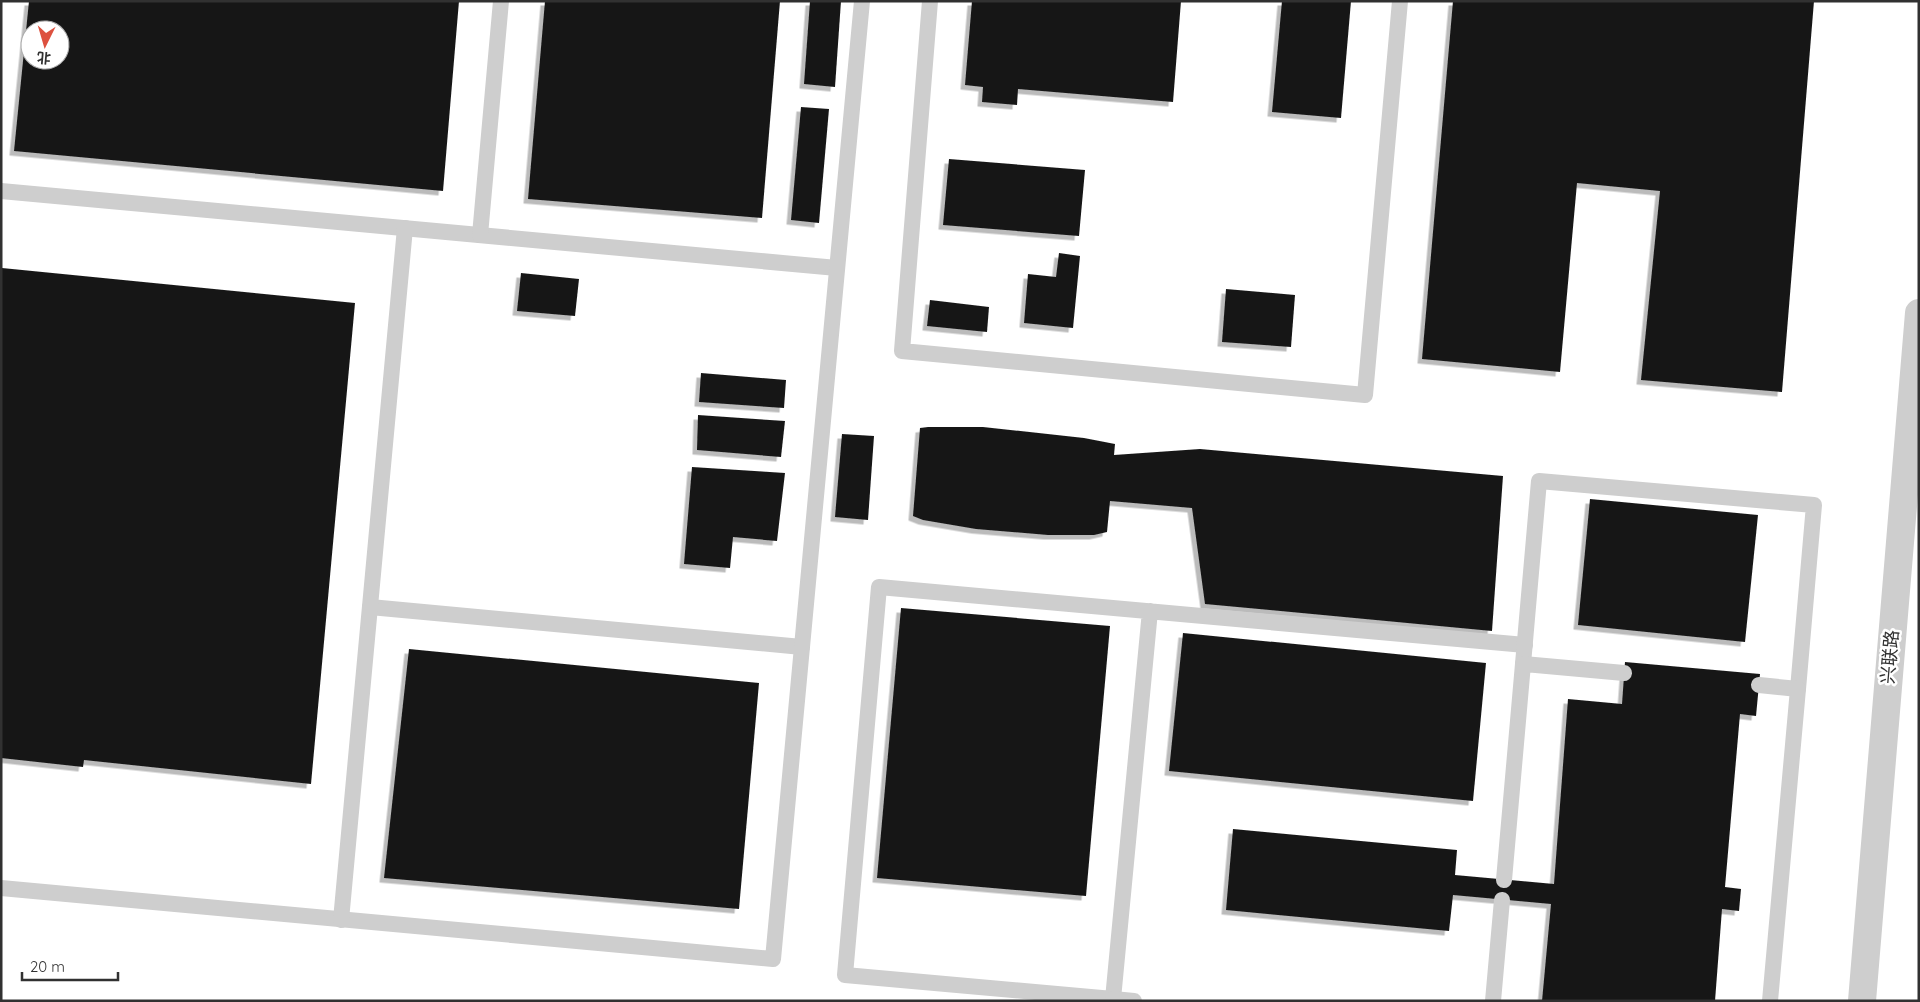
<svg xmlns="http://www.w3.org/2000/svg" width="1920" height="1002" font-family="Quicksand,'Noto Sans SC',sans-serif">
<defs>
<filter id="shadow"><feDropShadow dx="-4.5" dy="4.5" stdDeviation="0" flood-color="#0004"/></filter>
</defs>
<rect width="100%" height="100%" fill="#fff"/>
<g fill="#181818" fill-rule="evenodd" filter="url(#shadow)">
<path d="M29,1H459L443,191L14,151ZM30,30H60V60H30Z"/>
<polygon points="545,1 780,1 762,218 528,199"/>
<polygon points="810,1 841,1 835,87 804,84"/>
<polygon points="972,1 1181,1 1173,102 1018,89 1017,105 982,102 983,87 965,85"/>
<polygon points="1282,1 1351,1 1341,118 1272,112"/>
<polygon points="1453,1 1814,1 1782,392 1641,380 1660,191 1577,183 1560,372 1422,359"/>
<polygon points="801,107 829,109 819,223 791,220"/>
<polygon points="949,159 1085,170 1079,236 943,225"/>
<polygon points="1059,253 1080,256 1073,328 1024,323 1028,274 1056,277"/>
<polygon points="2,268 355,303 311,784 84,760 83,767 1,758"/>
<polygon points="521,273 579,279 575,316 517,311"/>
<polygon points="1226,289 1295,295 1291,347 1222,342"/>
<polygon points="930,300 989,307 987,332 927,326"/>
<polygon points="701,373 786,380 784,408 699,402"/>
<polygon points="698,415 785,421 781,457 697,450"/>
<polygon points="928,427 983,427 1084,438 1115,444 1114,455 1200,449 1503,476 1492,631 1205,604 1192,508 1110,501 1107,532 1094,535 1048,535 976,529 923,520 913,516 920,428"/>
<polygon points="842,434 874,436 868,520 835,517"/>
<polygon points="692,467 785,473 777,541 733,537 730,568 684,564"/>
<polygon points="1590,499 1758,515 1745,642 1578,625"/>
<polygon points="901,608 1110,626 1086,896 877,878"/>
<polygon points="1183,633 1486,663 1473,801 1169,771"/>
<polygon points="409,649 759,683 739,909 384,878"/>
<polygon points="1625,662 1760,674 1756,716 1740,714 1725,887 1741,889 1739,911 1722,909 1715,1001 1542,1001 1551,904 1453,895 1449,931 1226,910 1233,829 1457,850 1455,875 1554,884 1568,699 1622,704"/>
</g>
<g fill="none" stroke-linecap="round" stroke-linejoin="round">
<g stroke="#cecece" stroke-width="16">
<polyline points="930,1 902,351 1365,395 1400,1"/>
<polyline points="1,191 837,268"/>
<polyline points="480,235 501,1"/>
<polyline points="370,607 802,647"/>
<polyline points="1150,611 1113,999 845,975 879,587 1525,645"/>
<polyline points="1523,664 1539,481 1814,505 1798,689"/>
<polyline points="1759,685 1798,689 1770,1001"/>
<polyline points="1504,880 1523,664 1624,673"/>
<polyline points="1,888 773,959 862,1"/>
<polyline points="341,920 405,228"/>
<polyline points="1113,1001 1113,999 1134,1001"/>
<polyline points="1493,1001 1502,900"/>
</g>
<polyline stroke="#cecece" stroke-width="28" points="1862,1001 1919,313"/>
</g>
<g text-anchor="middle" stroke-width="5" stroke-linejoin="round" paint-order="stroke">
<g font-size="18" fill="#313131" stroke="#fff">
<text transform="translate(1890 657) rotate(-85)" y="6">兴联路</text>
</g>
</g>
<rect width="1920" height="1002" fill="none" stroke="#313131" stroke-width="5"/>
<g transform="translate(45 45) rotate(185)"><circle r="24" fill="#ffffff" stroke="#adadad"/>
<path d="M0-4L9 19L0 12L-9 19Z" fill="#dd513f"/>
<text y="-8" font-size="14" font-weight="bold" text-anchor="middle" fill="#313131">北</text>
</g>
<path d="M22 972v8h96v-8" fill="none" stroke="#313131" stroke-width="2.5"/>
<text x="30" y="972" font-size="15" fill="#313131" stroke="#ffffff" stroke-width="4" paint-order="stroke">20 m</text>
</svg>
